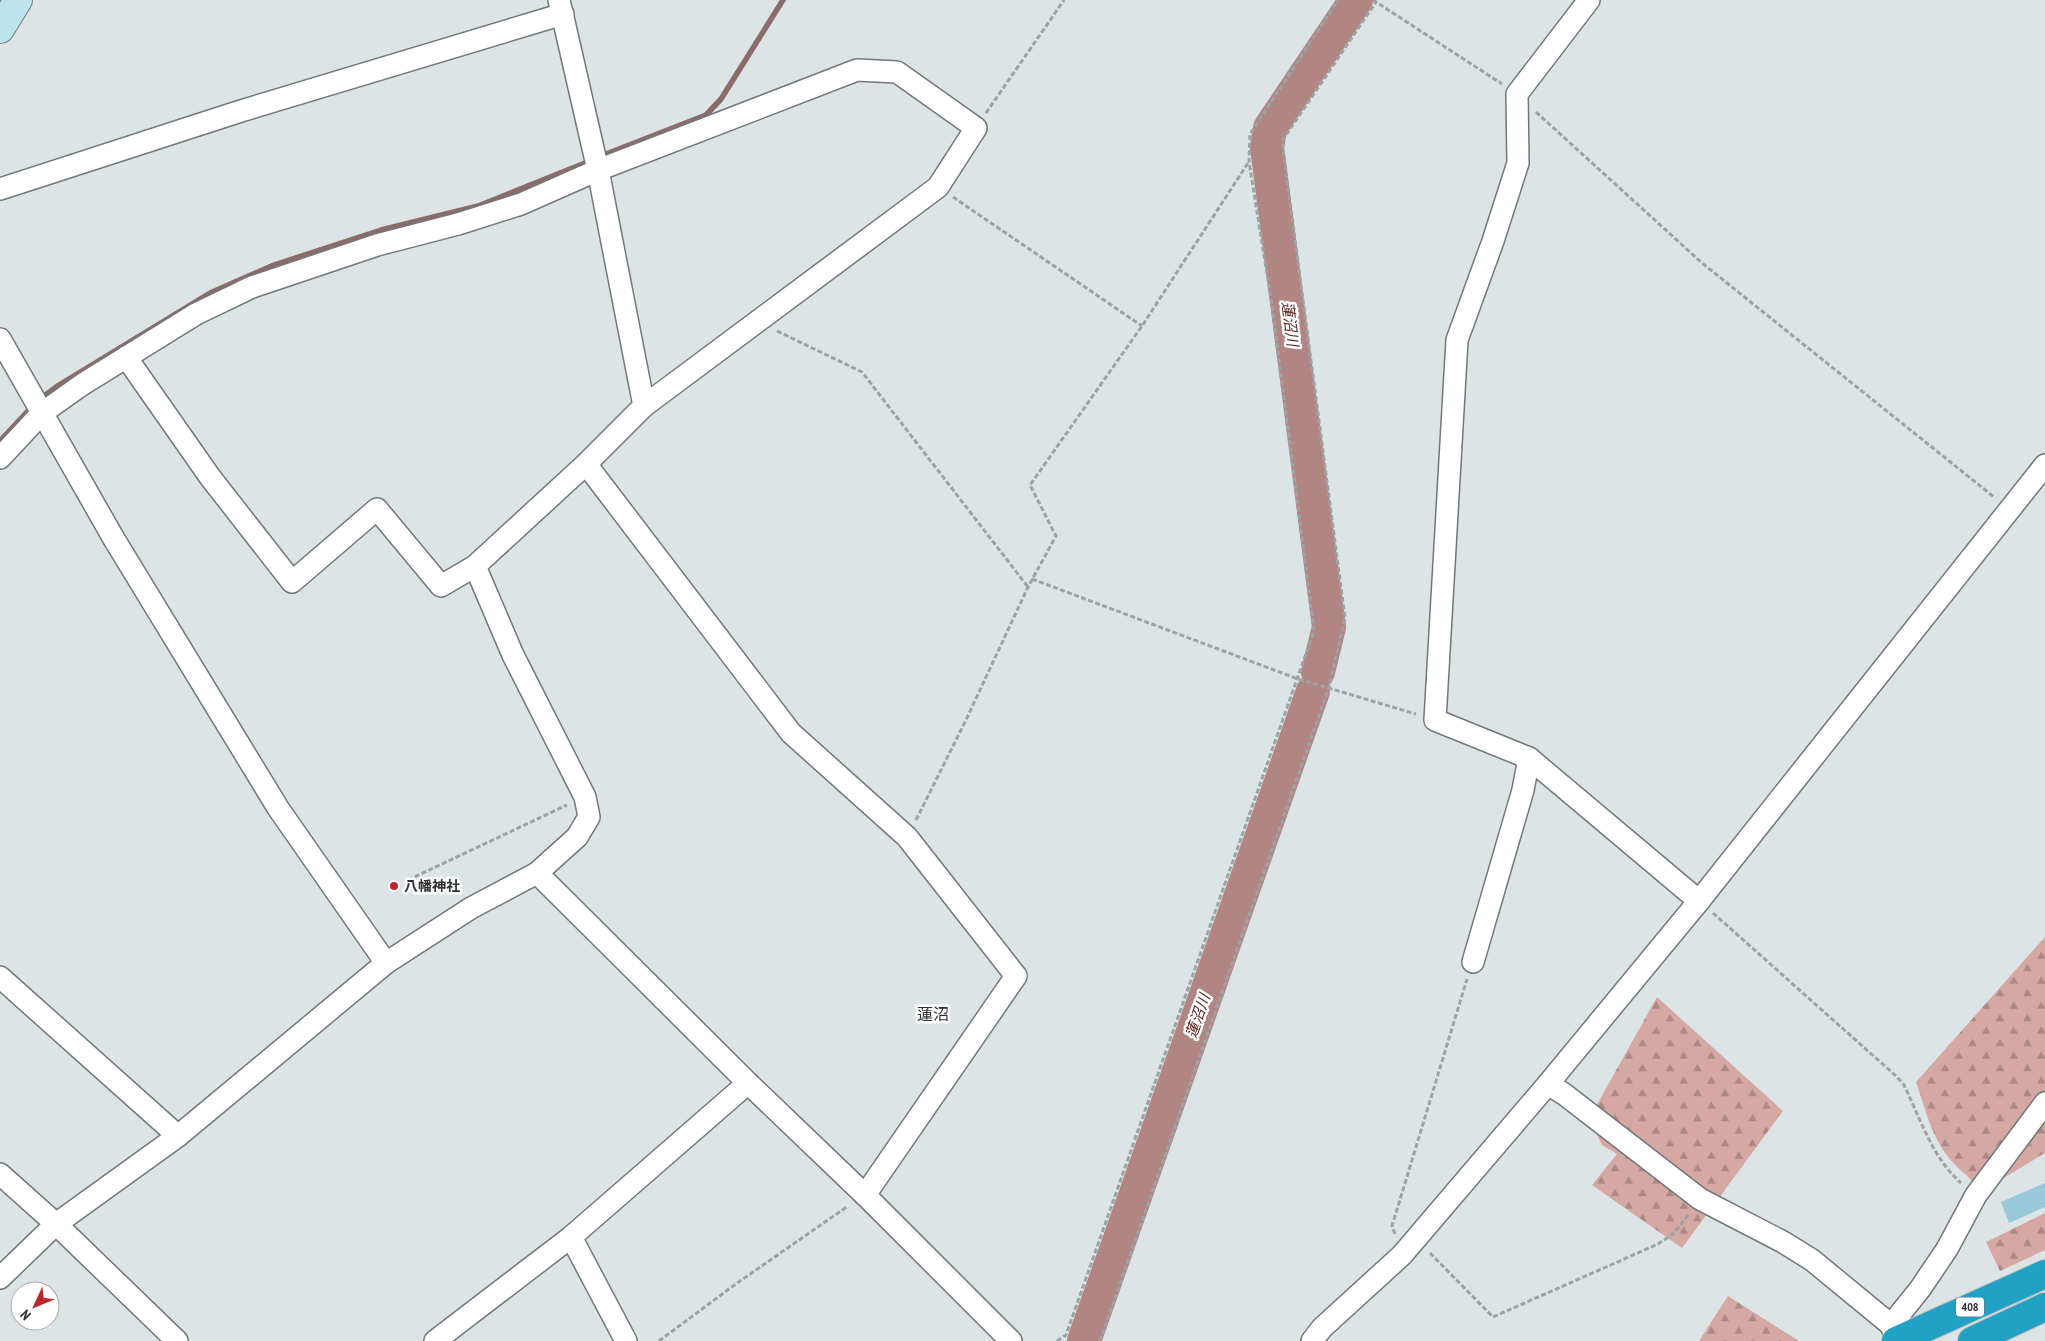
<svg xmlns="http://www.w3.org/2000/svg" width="2045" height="1341" font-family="'PT Sans Narrow','Noto Sans JP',sans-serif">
<defs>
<pattern id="forest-firs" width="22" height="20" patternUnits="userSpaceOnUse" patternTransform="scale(1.25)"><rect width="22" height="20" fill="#d5a8a4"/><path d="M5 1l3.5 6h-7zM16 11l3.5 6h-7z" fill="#ad8986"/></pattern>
</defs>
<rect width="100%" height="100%" fill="#dde4e6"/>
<g fill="url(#forest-firs)">
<path d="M2045,937V1153L1987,1188C1977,1187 1972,1181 1965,1174C1933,1147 1929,1119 1916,1082Z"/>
<polygon points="1657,997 1783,1111 1682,1248 1592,1185 1617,1154 1602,1145 1589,1119"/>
<polygon points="2045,1213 2045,1250 2000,1271 1986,1242"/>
<polygon points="1728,1296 1799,1341 1699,1341"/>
</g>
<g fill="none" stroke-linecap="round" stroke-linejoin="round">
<g stroke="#8a6c6a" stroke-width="5.5">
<polyline points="606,154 706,115 721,99 783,0"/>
<polyline points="44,396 59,385 210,293 274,265 381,230 478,206 585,163"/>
<polyline points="0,441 30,409"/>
</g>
<g stroke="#b18682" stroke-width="34">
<polyline points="1318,672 1329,627 1267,148 1270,128 1356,0"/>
<polyline points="1084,1341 1313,691"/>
</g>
</g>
<polygon fill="#99c8d8" points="2045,1183 2045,1207 2009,1223 2001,1202"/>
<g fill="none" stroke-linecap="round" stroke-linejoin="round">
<g stroke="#72787a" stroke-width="24">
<g id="street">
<polyline points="1589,0 1517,94 1518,163 1493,241 1457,340 1435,720 1529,758 1699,901"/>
<polyline points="0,189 241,111 563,14"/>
<polyline points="0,339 114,539 278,808 386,963"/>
<polyline points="126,357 210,477 292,582 377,509 441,586 475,566"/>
<polyline points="0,458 42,413 83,384 196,314 252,287 377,245 458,224 521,204 598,170 857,70 897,72 976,128 938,187 644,406"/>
<polyline points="586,464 791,733 907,837 1016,976 865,1195"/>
<polyline points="537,873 577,837 589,817 585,797 513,655 475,566 586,464 644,406 598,170 559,0"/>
<polyline points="1473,962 1523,790 1529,758"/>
<polyline points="0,977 178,1136"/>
<polyline points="1548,1084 1564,1094 1700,1199 1783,1242 1812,1260 1891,1325"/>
<polyline points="0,1174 56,1224 0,1278"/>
<polyline points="571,1237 626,1341"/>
<polyline points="1896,1338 1891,1325 1920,1289 1947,1249 1976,1195 2045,1103"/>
<polyline points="177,1341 56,1224 178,1136 386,963 471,908 537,873 748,1083"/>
<polyline points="435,1341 571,1237 748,1083 865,1195 1011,1341"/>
<polyline points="1312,1341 1322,1328 1402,1255 1548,1084 1699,901 2045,465"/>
</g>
</g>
<g stroke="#72787a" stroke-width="30">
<polyline id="secondary" points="0,29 18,0"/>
</g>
<g stroke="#c0c1c1" stroke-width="30">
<g id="highway">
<polyline points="1896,1341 2045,1274"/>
<polyline points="1972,1341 2045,1307"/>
</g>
</g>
<g stroke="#9da2a4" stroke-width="3" stroke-dasharray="5 2.5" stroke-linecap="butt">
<polyline points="1373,0 1502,84"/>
<polyline points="1536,112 1702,263 1994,497"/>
<polyline points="986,113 1064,0"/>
<polyline points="953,197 1142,326"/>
<polyline points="777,331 862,372 1028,587"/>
<polyline points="1032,579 1298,679 1416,714"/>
<polyline points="916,820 965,722 1028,587 1056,536 1030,485 1142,326 1248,163"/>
<polyline points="408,880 567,805"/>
<path d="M1713,913L1896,1076L1904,1085C1920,1118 1933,1159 1961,1183"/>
<polyline points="1395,1234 1392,1226 1467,979"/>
<polyline points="1430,1253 1493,1317 1658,1244 1673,1234 1689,1214"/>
<polyline points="659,1341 733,1286 848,1206"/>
<polyline points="1057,1341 1066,1335 1314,631 1272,305 1249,162 1250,134 1338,0"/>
<polyline points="1100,1341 1329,687 1345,618 1282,141 1376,2"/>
</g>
<use href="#street" stroke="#fff" stroke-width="21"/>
<use href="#secondary" stroke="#bce3ee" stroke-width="28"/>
<use href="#highway" stroke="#21a2c5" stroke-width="28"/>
</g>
<circle fill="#b9282f" stroke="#fff" stroke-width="2" cx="394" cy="886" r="5"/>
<g text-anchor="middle" stroke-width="5" stroke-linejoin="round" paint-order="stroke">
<rect fill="#fff" stroke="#6d6e6f" stroke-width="1" x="1956" y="1297.5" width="28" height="19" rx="4"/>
<g font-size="12" font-weight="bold" fill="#2e3031">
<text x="1970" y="1311">408</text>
</g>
<g font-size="14" font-weight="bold" fill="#2e3031" stroke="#fff" text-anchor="start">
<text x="404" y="891">八幡神社</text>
</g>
<g font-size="15" font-style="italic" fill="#5b2321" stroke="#fff">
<text transform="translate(1290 324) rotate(83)" y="5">蓮沼川</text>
<text transform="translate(1198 1016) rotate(-71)" y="5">蓮沼川</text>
</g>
<g font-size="16" fill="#2e3031" stroke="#fff">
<text x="933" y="1020">蓮沼</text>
</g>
</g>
<g transform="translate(35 1306) rotate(226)"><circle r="24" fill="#ffffff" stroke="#abacad"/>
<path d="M0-4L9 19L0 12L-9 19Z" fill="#b9282f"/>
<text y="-8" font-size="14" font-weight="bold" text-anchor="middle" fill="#2e3031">N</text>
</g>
</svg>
